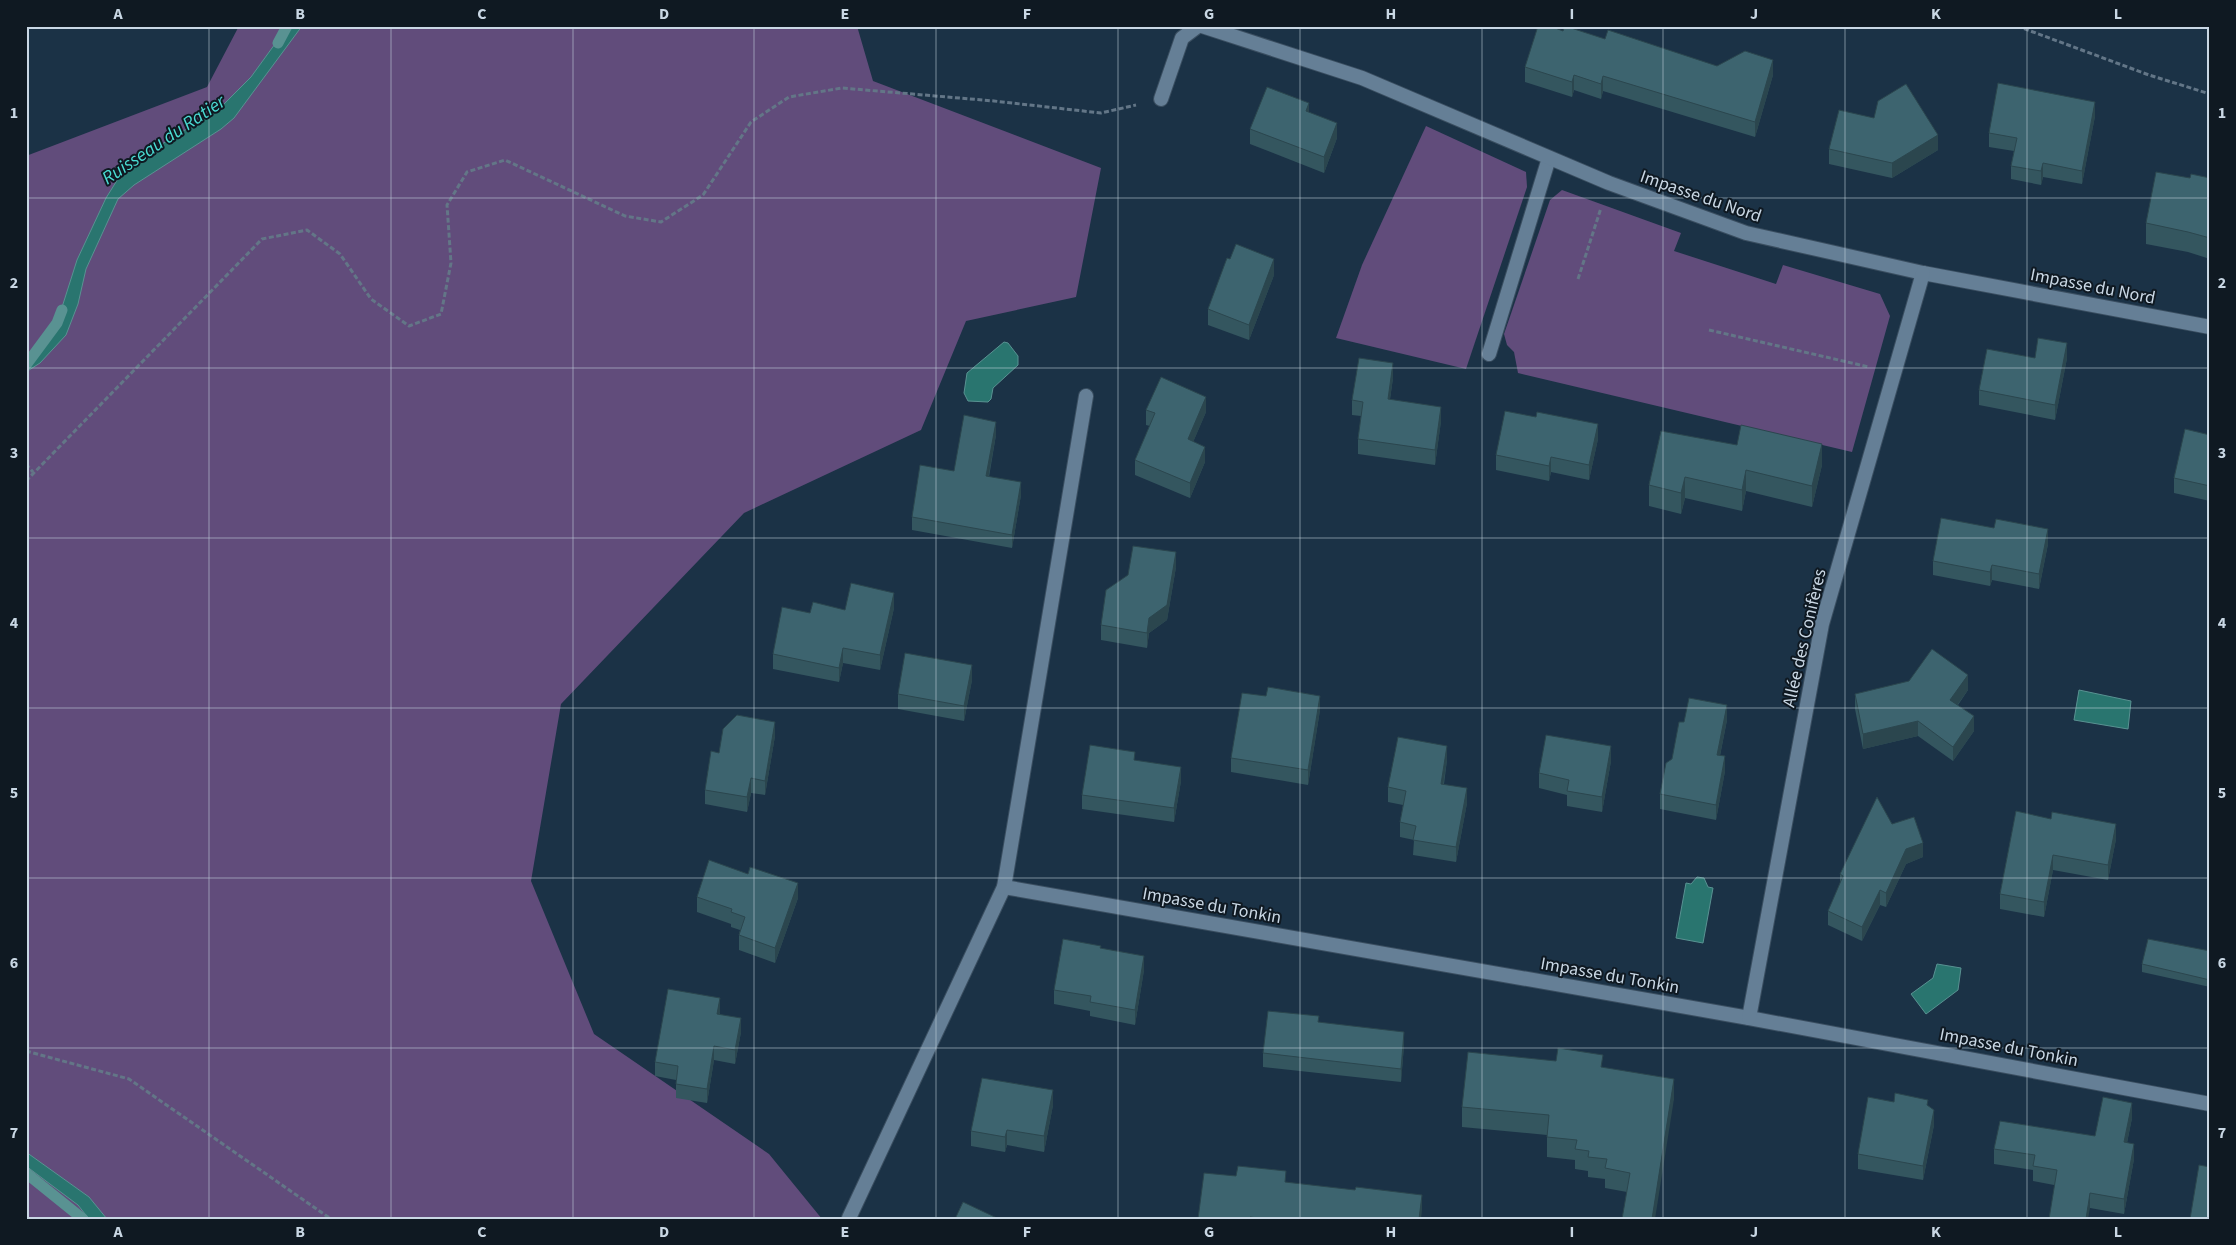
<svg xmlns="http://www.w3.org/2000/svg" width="2236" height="1245" font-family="'Source Sans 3',sans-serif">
<rect width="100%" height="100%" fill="#1b3246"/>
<g fill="#614c7b">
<polygon points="239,26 857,26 873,81 1101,168 1076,297 966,321 921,430 744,513 561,704 531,881 594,1034 769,1154 822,1219 26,1219 26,156 207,87"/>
<polygon points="1426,126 1526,172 1527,187 1466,369 1336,338 1362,265"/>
<polygon points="1562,190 1681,233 1674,251 1776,284 1783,265 1880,294 1890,316 1852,452 1518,373 1514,352 1507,345 1504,334 1550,200"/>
</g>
<g fill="#29756f" stroke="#599292">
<polygon points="288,26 302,26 234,118 221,129 134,185 118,199 86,269 78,304 66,335 40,363 26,372 26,357 46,340 57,323 77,260 106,198 121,174 141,157 219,109 251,77"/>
<polygon points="1004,342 1008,343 1018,356 1018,365 993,388 991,399 988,402 968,401 964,393 967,373"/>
<polygon points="2079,690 2131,701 2128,729 2074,720"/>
<polygon points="1697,877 1704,878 1708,887 1713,888 1703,943 1676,938 1686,883 1691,884"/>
<polygon points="1937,964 1961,968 1958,990 1926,1014 1911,994 1933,978"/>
<polygon points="26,1152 89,1197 107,1219 89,1219 78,1205 26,1166"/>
</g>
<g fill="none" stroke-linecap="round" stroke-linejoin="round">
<g stroke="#599292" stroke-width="11">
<polyline points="278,43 287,26"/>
<polyline points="26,365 57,323 62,310"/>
<polyline points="26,1173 83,1219"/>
</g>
<g stroke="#3a4e60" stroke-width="16">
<g id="service">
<polyline points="1489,354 1549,158"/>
<polyline points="849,1218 1004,887 1086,396"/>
</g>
</g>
<g stroke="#3a4e60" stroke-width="16">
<g id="minor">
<polyline points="1202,26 1362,78 1609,183 1746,233 1923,273 2210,327"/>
<polyline points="1161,99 1182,38 1198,26"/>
<polyline points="1004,887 1749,1018 2210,1104"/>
<polyline points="1749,1018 1822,624 1923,273"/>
</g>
</g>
<g stroke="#637687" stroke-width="3" stroke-dasharray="5 2.5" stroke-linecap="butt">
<polyline points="2017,26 2149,75 2210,94"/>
<polyline points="1578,279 1601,208"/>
<polyline points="1709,330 1869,367"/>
<polyline points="26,464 33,472"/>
<polyline points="26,481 262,239 307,230 340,254 371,299 409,326 441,314 451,263 447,205 467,172 505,160 625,216 661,222 703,195 751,122 789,97 842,88 994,101 1101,113 1136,105"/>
<polyline points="26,1051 129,1079 331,1219"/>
</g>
<use href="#service" stroke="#657f96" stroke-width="14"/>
<use href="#minor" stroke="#657f96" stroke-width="14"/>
</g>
<g fill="#34565f">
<polygon points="1563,31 1605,39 1717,66 1773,75 1755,137 1603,91 1601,99 1574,90 1572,97 1525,82 1525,67"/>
<polygon points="2095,116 2082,184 2043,177 2041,185 2011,179 2011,166 2014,151 1989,147 1989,133"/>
<polygon points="1874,118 1938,150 1892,178 1829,164 1829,149"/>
<polygon points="1250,129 1337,138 1324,173 1250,144"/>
<polygon points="2190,178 2210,178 2210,259 2188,252 2146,244 2146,223"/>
<polygon points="1274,275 1249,340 1208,325 1208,309"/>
<polygon points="2035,358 2067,358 2055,420 1979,405 1979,390"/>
<polygon points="1393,378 1390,399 1441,421 1435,465 1358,454 1358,439 1361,416 1352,415 1352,400"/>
<polygon points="1146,410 1206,412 1193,442 1205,462 1190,498 1135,475 1135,460 1150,426 1146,425"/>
<polygon points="1661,431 1822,465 1812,507 1746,491 1742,511 1685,498 1681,514 1649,506 1649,485"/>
<polygon points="996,435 989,477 1021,495 1012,548 912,530 912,517 954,471"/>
<polygon points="2210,435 2210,501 2174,493 2174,478"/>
<polygon points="1598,439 1589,480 1551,472 1549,481 1496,470 1496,455"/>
<polygon points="2048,544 2039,589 1992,580 1990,586 1933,575 1933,561"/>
<polygon points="1176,567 1167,620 1149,633 1147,648 1101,640 1101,625"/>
<polygon points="894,608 880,670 843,663 839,682 773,669 773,654 810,613 845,610"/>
<polygon points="972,680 964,721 898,709 898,694"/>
<polygon points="1968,690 1958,705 1974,731 1953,761 1918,736 1863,749 1855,709 1855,694"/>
<polygon points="1320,710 1308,785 1231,772 1231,758"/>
<polygon points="1727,720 1720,756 1725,771 1716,820 1660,809 1660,794 1684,722"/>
<polygon points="775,736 765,795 751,793 747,812 705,804 705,790 719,753"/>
<polygon points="1135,760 1181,781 1174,822 1082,809 1082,795"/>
<polygon points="1447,760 1444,784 1467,803 1456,862 1413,855 1414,840 1400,837 1400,822 1403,805 1388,802 1388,787"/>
<polygon points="1611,761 1602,812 1567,806 1567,795 1539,788 1539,773"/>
<polygon points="2016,811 2116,839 2108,880 2053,870 2044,917 2000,909 2000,894"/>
<polygon points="1892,824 1923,857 1906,864 1886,907 1880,905 1862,941 1828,925 1828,911 1840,884 1840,874"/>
<polygon points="697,897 798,898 775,963 739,950 739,935 740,930 731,927 731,924 697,912"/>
<polygon points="1101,948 1144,970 1135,1025 1090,1016 1090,1011 1054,1004 1054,990"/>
<polygon points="2210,951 2210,987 2142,972 2142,964"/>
<polygon points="720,1012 720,1015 741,1032 735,1064 714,1060 707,1103 676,1098 676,1080 655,1076 655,1062"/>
<polygon points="1319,1022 1404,1045 1401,1082 1263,1067 1263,1053"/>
<polygon points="1603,1067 1674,1099 1627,1192 1605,1188 1605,1179 1588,1177 1588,1171 1575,1169 1575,1160 1547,1157 1547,1135 1462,1127 1462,1107"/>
<polygon points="1894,1102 1928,1106 1934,1125 1923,1180 1858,1169 1858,1154"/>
<polygon points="1053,1105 1044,1152 1007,1145 1005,1152 971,1146 971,1131"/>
<polygon points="2132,1118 2127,1143 2134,1159 2124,1214 2090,1208 2054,1185 2033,1181 2033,1170 1994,1164 1994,1149 2095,1136"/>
</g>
<g fill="#2b464e">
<polygon points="1773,60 1773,75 1755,137 1755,122"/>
<polygon points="1574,75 1574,90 1572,97 1572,82"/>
<polygon points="1603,76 1603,91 1601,99 1601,84"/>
<polygon points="2095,102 2095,116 2082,184 2082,171"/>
<polygon points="1309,103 1309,118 1306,111"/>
<polygon points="1337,123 1337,138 1324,173 1324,157"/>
<polygon points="1938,135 1938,150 1892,178 1892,163"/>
<polygon points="2043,163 2043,177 2041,185 2041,171"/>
<polygon points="1274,259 1274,275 1249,340 1249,325"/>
<polygon points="2067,343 2067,358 2055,420 2055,405"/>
<polygon points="1393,363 1393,378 1388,413 1388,399"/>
<polygon points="1206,397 1206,412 1188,454 1188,439"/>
<polygon points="1441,407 1441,421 1435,465 1435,450"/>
<polygon points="996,422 996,435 986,490 986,476"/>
<polygon points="1598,424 1598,439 1589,480 1589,465"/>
<polygon points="1822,444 1822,465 1812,507 1812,486"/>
<polygon points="1205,447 1205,462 1190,498 1190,483"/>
<polygon points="1551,457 1551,472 1549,481 1549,466"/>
<polygon points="1746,470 1746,491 1742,511 1742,490"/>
<polygon points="1685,477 1685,498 1681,514 1681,493"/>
<polygon points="1021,482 1021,495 1012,548 1012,535"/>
<polygon points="2048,529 2048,544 2039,589 2039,574"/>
<polygon points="1176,552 1176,567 1167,620 1149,633 1147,648 1147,633 1149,618"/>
<polygon points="1992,565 1992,580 1990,586 1990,572"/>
<polygon points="894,593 894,608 880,670 880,655"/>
<polygon points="843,648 843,663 839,682 839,668"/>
<polygon points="972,665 972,680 964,721 964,706"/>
<polygon points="1968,675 1968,690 1950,715 1950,700"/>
<polygon points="1320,696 1320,710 1308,785 1308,770"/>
<polygon points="1727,705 1727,720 1717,770 1717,755"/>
<polygon points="1974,716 1974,731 1953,761 1953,747"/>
<polygon points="1918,721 1918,736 1863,749 1863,734"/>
<polygon points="775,722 775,736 765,795 765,781"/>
<polygon points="1447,746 1447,760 1441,798 1441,784"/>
<polygon points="1611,746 1611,761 1602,812 1602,797"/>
<polygon points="1725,756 1725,771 1716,820 1716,805"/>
<polygon points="1181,767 1181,781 1174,822 1174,808"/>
<polygon points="751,778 751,793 747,812 747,797"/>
<polygon points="1467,788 1467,803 1456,862 1456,847"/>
<polygon points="2116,824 2116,839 2108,880 2108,865"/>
<polygon points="1923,843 1923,857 1906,864 1886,907 1886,893 1906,849"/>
<polygon points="2053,855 2053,870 2044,917 2044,902"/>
<polygon points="798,883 798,898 775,963 775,948"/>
<polygon points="1880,890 1880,905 1862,941 1862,927"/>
<polygon points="1144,956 1144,970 1135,1025 1135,1010"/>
<polygon points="720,998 720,1012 717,1028 717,1014"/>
<polygon points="741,1018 741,1032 735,1064 735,1050"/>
<polygon points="1404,1032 1404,1045 1401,1082 1401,1069"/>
<polygon points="714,1046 714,1060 707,1103 707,1089"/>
<polygon points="1674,1079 1674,1099 1655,1219 1652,1219"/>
<polygon points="1053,1090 1053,1105 1044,1152 1044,1136"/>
<polygon points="2132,1103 2132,1118 2124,1157 2124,1142"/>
<polygon points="1934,1110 1934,1125 1923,1180 1923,1166"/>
<polygon points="1007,1130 1007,1145 1005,1152 1005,1137"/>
<polygon points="2134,1144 2134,1159 2124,1214 2124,1199"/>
<polygon points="2090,1193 2090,1208 2088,1219 2086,1219"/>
<polygon points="1422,1195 1422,1210 1421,1219 1419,1219"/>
</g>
<g fill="#3d646f" stroke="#2b464e">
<polygon points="1538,26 1550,26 1563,31 1565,26 1605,39 1608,30 1717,66 1745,51 1773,60 1755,122 1603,76 1601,84 1574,75 1572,82 1525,67"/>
<polygon points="1998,83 2095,102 2082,171 2043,163 2041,171 2011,166 2017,138 1989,133"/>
<polygon points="1906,84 1938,135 1892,163 1829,149 1839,110 1874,118 1878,101"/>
<polygon points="1267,87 1309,103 1306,111 1337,123 1324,157 1250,129"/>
<polygon points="2156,172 2190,178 2191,174 2210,178 2210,238 2188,232 2146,223"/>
<polygon points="1236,244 1274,259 1249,325 1208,309 1227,258 1230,259"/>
<polygon points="2038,338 2067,343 2055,405 1979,390 1987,349 2035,358"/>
<polygon points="1359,358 1393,363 1388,399 1441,407 1435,450 1358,439 1363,402 1352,400"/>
<polygon points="1161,377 1206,397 1188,439 1205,447 1190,483 1135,460 1155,413 1146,410"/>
<polygon points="1505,411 1536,417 1537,412 1598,424 1589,465 1551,457 1549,466 1496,455"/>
<polygon points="964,415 996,422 986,476 1021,482 1012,535 912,517 920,465 954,471"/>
<polygon points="1741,425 1822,444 1812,486 1746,470 1742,490 1685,477 1681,493 1649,485 1661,431 1737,445"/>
<polygon points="2185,429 2210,435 2210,486 2174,478"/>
<polygon points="1941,518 1994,528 1996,519 2048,529 2039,574 1992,565 1990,572 1933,561"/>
<polygon points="1133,546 1176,552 1167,605 1149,618 1147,633 1101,625 1106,590 1128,575"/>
<polygon points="851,583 894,593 880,655 843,648 839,668 773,654 782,607 810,613 813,602 845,610"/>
<polygon points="1932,649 1968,675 1950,700 1974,716 1953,747 1918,721 1863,734 1855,694 1909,681"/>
<polygon points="905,653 972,665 964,706 898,694"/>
<polygon points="1268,687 1320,696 1308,770 1231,758 1242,693 1266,696"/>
<polygon points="1689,698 1727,705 1717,755 1725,756 1716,805 1660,794 1666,763 1672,759 1679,722 1684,722"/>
<polygon points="737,715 775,722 765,781 751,778 747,797 705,790 711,751 719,753 723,729"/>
<polygon points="1546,735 1611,746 1602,797 1567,791 1569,780 1539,773"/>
<polygon points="1398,737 1447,746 1441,784 1467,788 1456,847 1413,840 1416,826 1400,822 1406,791 1388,787"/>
<polygon points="1090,745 1135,752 1134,760 1181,767 1174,808 1082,795"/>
<polygon points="1877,797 1892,824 1914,817 1923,843 1906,849 1886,893 1880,890 1862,927 1828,911 1843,876 1840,874"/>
<polygon points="2016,811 2051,819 2052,812 2116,824 2108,865 2053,855 2044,902 2000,894"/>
<polygon points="709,860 748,874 750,867 798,883 775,948 739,935 745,917 731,912 732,909 697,897"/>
<polygon points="1063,939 1101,946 1100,948 1144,956 1135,1010 1090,1002 1091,996 1054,990"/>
<polygon points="2148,939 2210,951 2210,980 2142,964"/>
<polygon points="668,989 720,998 717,1014 741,1018 735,1050 714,1046 707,1089 676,1084 678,1066 655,1062"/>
<polygon points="1268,1011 1319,1016 1318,1022 1404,1032 1401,1069 1263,1053"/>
<polygon points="1558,1048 1603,1055 1601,1067 1674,1079 1652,1219 1622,1219 1630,1173 1605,1168 1607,1159 1588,1157 1589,1151 1575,1149 1577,1140 1547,1137 1549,1115 1462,1107 1468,1052 1556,1061"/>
<polygon points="982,1078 1053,1090 1044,1136 1007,1130 1005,1137 971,1131"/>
<polygon points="1895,1093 1928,1100 1927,1105 1934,1110 1923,1166 1858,1154 1868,1097 1894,1102"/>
<polygon points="2103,1097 2132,1103 2124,1142 2134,1144 2124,1199 2090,1193 2086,1219 2049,1219 2057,1170 2033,1166 2035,1155 1994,1149 2000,1121 2095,1136"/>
<polygon points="2199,1165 2210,1167 2210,1219 2190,1219"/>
<polygon points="1238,1166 1286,1171 1285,1182 1355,1190 1356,1187 1422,1195 1419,1219 1265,1219 1250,1217 1250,1219 1198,1219 1204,1173 1236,1176"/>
<polygon points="963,1202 999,1219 955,1219"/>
</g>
<path fill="none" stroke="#c9d7e4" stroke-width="1" stroke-opacity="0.55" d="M209,26V1219M391,26V1219M573,26V1219M754,26V1219M936,26V1219M1118,26V1219M1300,26V1219M1482,26V1219M1663,26V1219M1845,26V1219M2027,26V1219M26,198H2210M26,368H2210M26,538H2210M26,708H2210M26,878H2210M26,1048H2210"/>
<g text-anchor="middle" stroke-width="4" stroke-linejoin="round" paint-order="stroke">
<g font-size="18" fill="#c9d7e4" stroke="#0f1922">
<text transform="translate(1701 196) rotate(19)" y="6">Impasse du Nord</text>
<text transform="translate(2093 286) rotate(11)" y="6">Impasse du Nord</text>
<text transform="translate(1804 638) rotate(-77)" y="6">Allée des Conifères</text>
<text transform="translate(1212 905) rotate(10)" y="6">Impasse du Tonkin</text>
<text transform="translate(1610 975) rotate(10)" y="6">Impasse du Tonkin</text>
<text transform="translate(2009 1047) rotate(11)" y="6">Impasse du Tonkin</text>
</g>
<g font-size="19" font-style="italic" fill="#4adbd2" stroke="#0f1922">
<text transform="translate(163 139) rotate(-34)" y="7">Ruisseau du Ratier</text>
</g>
</g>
<rect width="2236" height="1245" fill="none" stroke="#0f1922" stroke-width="55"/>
<rect x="28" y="28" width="2180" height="1190" fill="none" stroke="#c9d7e4" stroke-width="2"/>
<g font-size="16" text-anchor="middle" font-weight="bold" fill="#c9d7e4">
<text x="118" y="19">A</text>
<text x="300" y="19">B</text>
<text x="482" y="19">C</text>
<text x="664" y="19">D</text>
<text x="845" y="19">E</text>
<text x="1027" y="19">F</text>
<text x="1209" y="19">G</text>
<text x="1391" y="19">H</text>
<text x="1572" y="19">I</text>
<text x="1754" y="19">J</text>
<text x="1936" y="19">K</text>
<text x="2118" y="19">L</text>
<text x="14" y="118">1</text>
<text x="2222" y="118">1</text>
<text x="14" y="288">2</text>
<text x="2222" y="288">2</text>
<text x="14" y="458">3</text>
<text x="2222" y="458">3</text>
<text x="14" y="628">4</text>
<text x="2222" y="628">4</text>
<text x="14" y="798">5</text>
<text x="2222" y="798">5</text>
<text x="14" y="968">6</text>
<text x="2222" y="968">6</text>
<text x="14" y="1138">7</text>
<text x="2222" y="1138">7</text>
<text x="118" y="1237">A</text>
<text x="300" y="1237">B</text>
<text x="482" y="1237">C</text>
<text x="664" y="1237">D</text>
<text x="845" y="1237">E</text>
<text x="1027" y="1237">F</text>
<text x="1209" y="1237">G</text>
<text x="1391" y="1237">H</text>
<text x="1572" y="1237">I</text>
<text x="1754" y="1237">J</text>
<text x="1936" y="1237">K</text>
<text x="2118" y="1237">L</text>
</g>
</svg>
